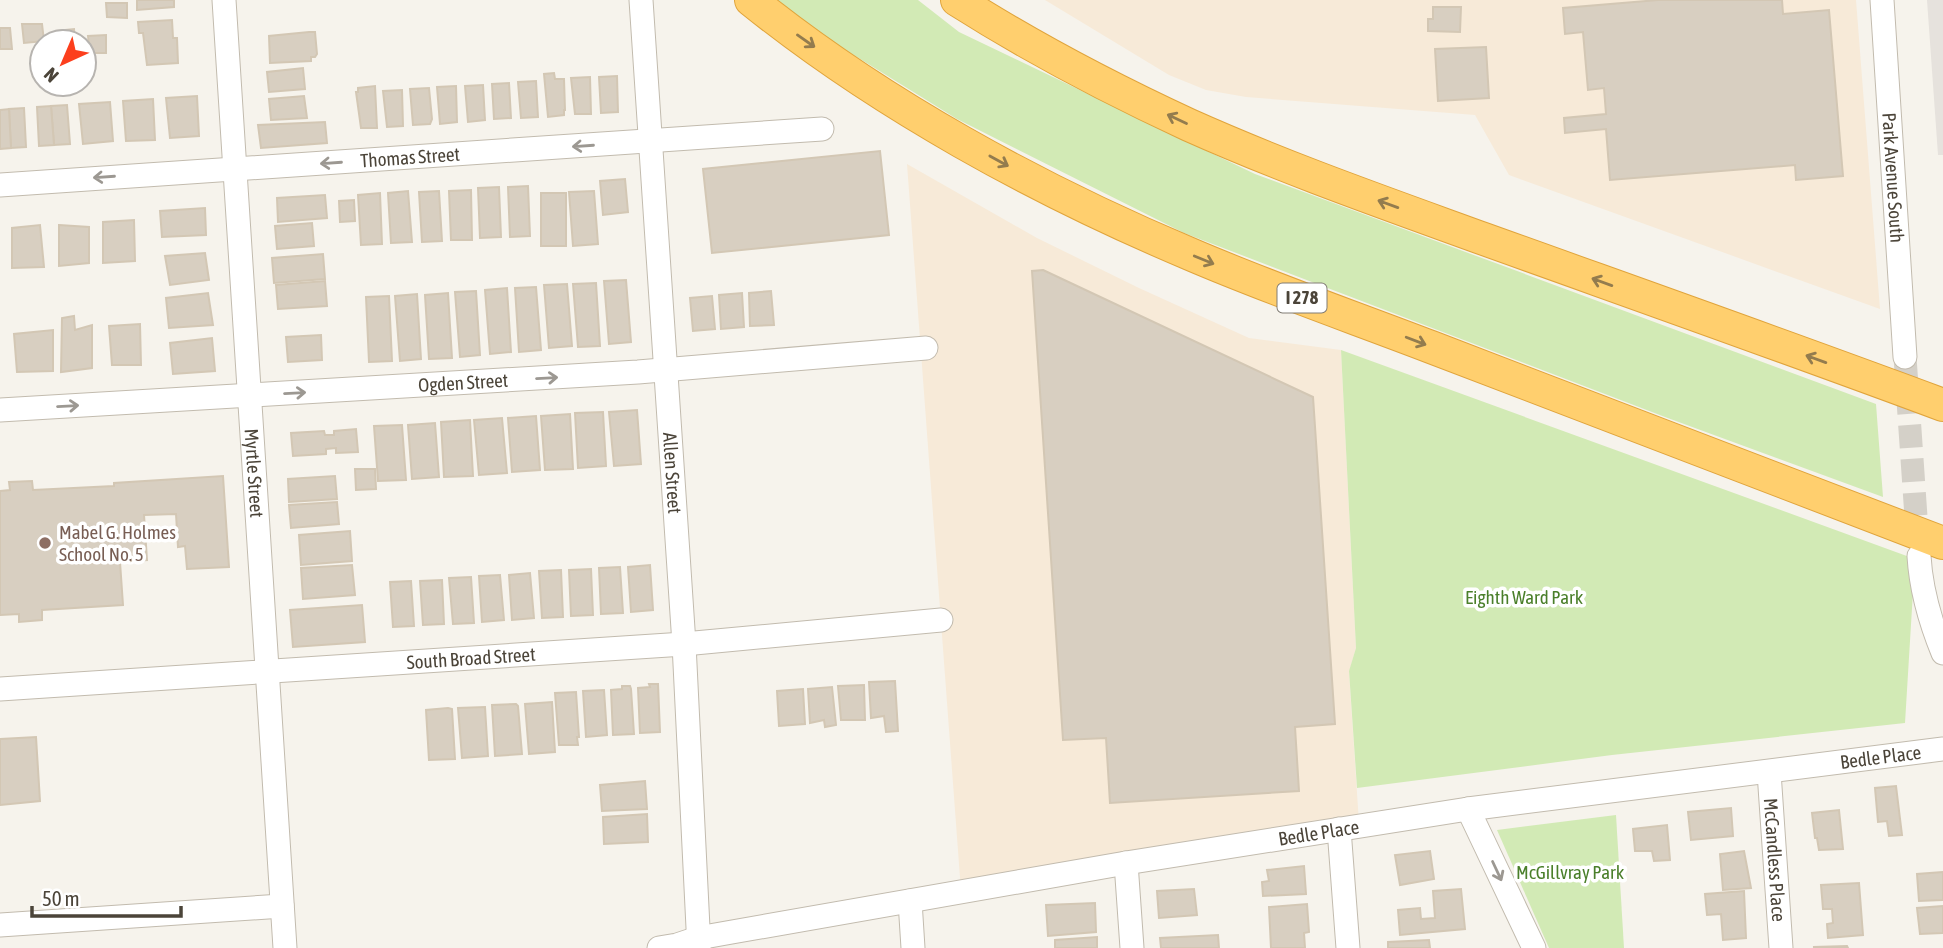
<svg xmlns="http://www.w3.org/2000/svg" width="1943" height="948" font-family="'Asap Condensed',sans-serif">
<rect width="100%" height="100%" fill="#f6f3ec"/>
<g fill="#f7ead8">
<polygon points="1045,0 1856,0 1880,309 1509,175 1475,115 1246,97 1206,90 1169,75"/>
<polygon points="907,164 1037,238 1139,288 1249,338 1341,350 1356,648 1349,672 1359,823 961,891"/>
</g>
<polygon fill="#e6e2dd" points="1927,0 1943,0 1943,155 1938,155"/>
<g fill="#d2eab5">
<polygon points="773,0 918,0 959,32 1255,174 1876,404 1883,497 1665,417 1184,233 957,119 794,18"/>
<polygon points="1341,350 1915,559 1905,723 1612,755 1357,788 1349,671 1356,648"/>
<polygon points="1616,815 1624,948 1549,948 1497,830"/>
</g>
<g fill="#d8cfc1" stroke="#d3c7b4" stroke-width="2">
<polygon points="137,0 174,0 174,7 137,10"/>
<polygon points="1658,0 1782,0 1783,14 1829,10 1843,176 1796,180 1795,165 1610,180 1606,129 1565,133 1564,118 1606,114 1604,88 1588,90 1583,32 1565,34 1563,8"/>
<polygon points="106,3 127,3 127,18 107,17"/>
<polygon points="1433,7 1461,7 1460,32 1428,31 1428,19 1433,19"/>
<polygon points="172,20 173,38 177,38 178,63 147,65 143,33 139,33 138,22"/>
<polygon points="22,24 42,24 44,41 24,43"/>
<polygon points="0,28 10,28 12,49 0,49"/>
<polygon points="74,29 75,42 57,42 56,31"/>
<polygon points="309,32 315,32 317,54 315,57 311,57 311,61 270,63 269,36"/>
<polygon points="106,35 106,53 90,53 88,36"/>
<polygon points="1486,47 1489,98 1438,101 1435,49"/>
<polygon points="303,68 305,89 269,92 267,72"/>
<polygon points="554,73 555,79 564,79 565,110 564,110 564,115 548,117 544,74"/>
<polygon points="617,76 618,112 601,113 599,77"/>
<polygon points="590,77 591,114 575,114 571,78"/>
<polygon points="536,81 538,117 521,118 518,82"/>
<polygon points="509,83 511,118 494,119 492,84"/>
<polygon points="483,85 485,120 468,122 465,86"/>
<polygon points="375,86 377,128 361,128 356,92 358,92 358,88"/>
<polygon points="456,86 457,122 440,124 437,87"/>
<polygon points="429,88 432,119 430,124 413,125 410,89"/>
<polygon points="402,90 403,126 387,127 383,91"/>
<polygon points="197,96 199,136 170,138 166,98"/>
<polygon points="304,96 307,118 271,120 269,99"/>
<polygon points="153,99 155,140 126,141 123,101"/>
<polygon points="110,102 113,141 83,144 79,104"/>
<polygon points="67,105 70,144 54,145 51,106"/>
<polygon points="51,106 54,145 39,146 37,107"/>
<polygon points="24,108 26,147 11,148 9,109"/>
<polygon points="9,109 11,148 0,149 0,110"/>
<polygon points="325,122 327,143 261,148 258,125"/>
<polygon points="880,151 889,235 712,253 703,169"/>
<polygon points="625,179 628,212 603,215 600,181"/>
<polygon points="528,186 530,236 510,237 508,187"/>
<polygon points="499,187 501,237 480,238 478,188"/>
<polygon points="471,190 472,240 451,240 449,191"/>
<polygon points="408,191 412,242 391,243 388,193"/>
<polygon points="439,191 442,241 422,242 419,192"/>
<polygon points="594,191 598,244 573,246 569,192"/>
<polygon points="380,193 382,244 361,245 358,195"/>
<rect x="541" y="193" width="25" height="53"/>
<polygon points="325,195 327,218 278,222 277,198"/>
<polygon points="354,200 355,221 340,222 339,201"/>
<polygon points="205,208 206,235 162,237 160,211"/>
<polygon points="134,220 135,261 103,263 103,222"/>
<polygon points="312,223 314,246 277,249 275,226"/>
<polygon points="40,225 44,267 12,268 12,228"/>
<polygon points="59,225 89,227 89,263 59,266"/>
<polygon points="205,253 209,280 170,285 165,256"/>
<polygon points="323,254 325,279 274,283 272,258"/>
<polygon points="1043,270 1313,397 1335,724 1295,727 1299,791 1110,803 1106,738 1063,740 1032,271"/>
<polygon points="626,280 631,342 609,344 604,281"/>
<polygon points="325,281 327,306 278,309 276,285"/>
<polygon points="596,283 600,346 578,347 573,284"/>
<polygon points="567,284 572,346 549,348 544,285"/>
<polygon points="536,287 541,350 519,352 515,288"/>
<polygon points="507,288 511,352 490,354 485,290"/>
<polygon points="476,291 480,355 460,357 455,292"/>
<polygon points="771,291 774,325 750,326 749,293"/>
<polygon points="208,293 213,325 169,328 166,298"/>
<polygon points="448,293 452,358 429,359 425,295"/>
<polygon points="742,293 744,327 721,329 719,295"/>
<polygon points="417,294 421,359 400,361 395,296"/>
<polygon points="389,296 392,361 369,362 366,297"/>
<polygon points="712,296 715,329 693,331 690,298"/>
<polygon points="74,316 75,330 92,325 92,368 61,372 62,318"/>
<polygon points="140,324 141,365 112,365 109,326"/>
<polygon points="53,330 53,371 17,372 14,334"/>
<polygon points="321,335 322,360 288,362 286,337"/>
<polygon points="212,338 215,371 173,374 170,343"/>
<polygon points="637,410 641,464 614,466 609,412"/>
<polygon points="603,412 606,466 578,468 575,413"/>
<polygon points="570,414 573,469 545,470 541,416"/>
<polygon points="536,416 540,470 512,472 508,418"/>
<polygon points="502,418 507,473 479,475 474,420"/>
<polygon points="470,420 473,476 444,477 441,422"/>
<polygon points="435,423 439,477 412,479 408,425"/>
<polygon points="402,425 406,480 378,481 374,426"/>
<polygon points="356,429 358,452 336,453 336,448 326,449 326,454 293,456 291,433 324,431 325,435 334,435 334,431"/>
<polygon points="355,469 375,469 376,489 356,490"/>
<polygon points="223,476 229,567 187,569 185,546 178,547 176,514 144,515 147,560 120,562 123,605 42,610 42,620 19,622 19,614 0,615 0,491 10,490 9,482 32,481 33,490 114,486 114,483"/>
<polygon points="335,476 337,499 289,502 288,479"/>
<polygon points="337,502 339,524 291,528 289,505"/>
<polygon points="350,531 352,561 301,565 299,535"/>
<polygon points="352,565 355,595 303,599 301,568"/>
<polygon points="650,565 653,610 631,612 628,567"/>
<polygon points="620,567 623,613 601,614 599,568"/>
<polygon points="591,569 593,615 571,616 569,570"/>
<polygon points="561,570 563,617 542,618 539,571"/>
<polygon points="530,573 534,618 512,620 509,575"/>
<polygon points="500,575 504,620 482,622 479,576"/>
<polygon points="471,577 474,623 453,624 449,578"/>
<polygon points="442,580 444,624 423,625 420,581"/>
<polygon points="411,581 414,626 393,627 390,582"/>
<polygon points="362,605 365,642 293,647 290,610"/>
<polygon points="895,681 898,731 886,732 884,716 871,718 869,682"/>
<polygon points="649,684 658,684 660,732 640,733 638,688 650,687"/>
<polygon points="864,685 865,720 841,720 838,686"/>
<polygon points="622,686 630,686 631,689 634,734 613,735 611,690 622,689"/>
<polygon points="832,687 836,725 825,727 824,720 810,723 808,689"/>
<polygon points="803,689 805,724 779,726 777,691"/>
<polygon points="604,690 607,735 586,737 583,691"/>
<polygon points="576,692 579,737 577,737 578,745 559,745 555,693"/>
<polygon points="552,702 555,752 529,754 525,704"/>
<polygon points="516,704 518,706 522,754 495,756 492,705"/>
<polygon points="485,707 488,756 462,758 458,708"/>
<polygon points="448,708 452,709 455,759 429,760 426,710"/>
<polygon points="36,737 40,801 0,805 0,739"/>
<polygon points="645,781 647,809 602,811 600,785"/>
<polygon points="1896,786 1902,835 1889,836 1887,821 1878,822 1875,788"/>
<polygon points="1731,808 1733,836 1691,840 1688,812"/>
<polygon points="1839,810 1843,849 1819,850 1817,838 1815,838 1812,813"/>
<polygon points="647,814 648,842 604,844 603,817"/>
<polygon points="1667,825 1670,860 1654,861 1652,851 1635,851 1633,829"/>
<polygon points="1430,851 1434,879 1400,885 1395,855"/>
<polygon points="1744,851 1751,888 1723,890 1720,854"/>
<polygon points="1304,866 1306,894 1263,896 1262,882 1269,881 1267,870"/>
<polygon points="1943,872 1943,900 1919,901 1917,874"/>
<polygon points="1859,883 1863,935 1828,938 1827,924 1833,923 1832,909 1823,909 1821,885"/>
<polygon points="1194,889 1197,915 1159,918 1157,891"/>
<polygon points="1461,889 1465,929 1400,935 1398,910 1420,908 1421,919 1435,918 1433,891"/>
<polygon points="1744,891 1746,938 1723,940 1721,914 1707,915 1705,894"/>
<polygon points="1095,903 1096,932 1048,936 1046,905"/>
<polygon points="1307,904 1309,932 1304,933 1305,948 1271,948 1269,907"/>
<polygon points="1943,906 1943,933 1920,934 1917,908"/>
<polygon points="1218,935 1219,948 1161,948 1160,938"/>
<polygon points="1097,937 1097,948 1055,948 1055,940"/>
<polygon points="1429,940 1430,948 1388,948 1388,942"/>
<polygon points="1847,946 1848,948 1813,947"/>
</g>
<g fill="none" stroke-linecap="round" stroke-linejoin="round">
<polyline stroke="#d4d0c8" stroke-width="23" stroke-dasharray="23 11" stroke-linecap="butt" points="1905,357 1918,546"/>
<g stroke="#c2bbae" stroke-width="25">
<g id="minor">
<path id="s1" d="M224,0L285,948"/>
<path id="s2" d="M641,0L684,644L699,948"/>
<path id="s3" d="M1882,0L1905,357"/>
<path id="s4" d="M0,185L822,129"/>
<path id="s5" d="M0,410L638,372L926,348"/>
<path d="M1919,556C1921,591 1930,621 1943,653"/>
<path id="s6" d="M0,689L684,644L941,620"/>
<path id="s7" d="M1769,772L1781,948"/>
<polyline points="1468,809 1534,948"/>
<polyline points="1339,829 1348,948"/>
<polyline points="1126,863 1132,948"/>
<polyline points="910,901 913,948"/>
<polyline points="0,925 282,906"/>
<path id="s8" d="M659,948L677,945L698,938L732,932L1126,863L1468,809L1943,749"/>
</g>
</g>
<g stroke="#e0a43c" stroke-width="34">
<g id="highway">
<path d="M751,0C880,104 1038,190 1190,254C1269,288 1350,316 1431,347C1601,412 1772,477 1943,543"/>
<path d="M957,0C1031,47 1109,88 1189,125C1285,168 1385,203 1484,239C1637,294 1790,348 1943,405"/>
</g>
</g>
<use href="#minor" stroke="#fff" stroke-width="23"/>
<use href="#highway" stroke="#ffcf6e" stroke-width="32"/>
</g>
<defs><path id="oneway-shaft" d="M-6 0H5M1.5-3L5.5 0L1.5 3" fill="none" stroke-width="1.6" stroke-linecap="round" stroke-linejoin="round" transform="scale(1.75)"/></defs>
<g stroke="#937c4e">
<use href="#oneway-shaft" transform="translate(806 41) rotate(35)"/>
<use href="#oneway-shaft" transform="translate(1177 119) rotate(-155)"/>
<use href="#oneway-shaft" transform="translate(999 161) rotate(29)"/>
<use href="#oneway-shaft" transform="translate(1388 204) rotate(-160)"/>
<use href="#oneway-shaft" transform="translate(1204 260) rotate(22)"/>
<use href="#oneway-shaft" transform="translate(1602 282) rotate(-160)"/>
<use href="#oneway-shaft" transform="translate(1416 341) rotate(21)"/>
<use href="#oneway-shaft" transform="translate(1816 359) rotate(-160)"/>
</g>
<g stroke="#9c9892">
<use href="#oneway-shaft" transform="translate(583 146) rotate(176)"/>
<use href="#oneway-shaft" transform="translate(331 163) rotate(176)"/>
<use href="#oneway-shaft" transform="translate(104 177) rotate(176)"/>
<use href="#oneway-shaft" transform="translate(547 378) rotate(-3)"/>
<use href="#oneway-shaft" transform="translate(295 393) rotate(-3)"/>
<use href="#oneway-shaft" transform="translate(68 406) rotate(-3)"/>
<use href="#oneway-shaft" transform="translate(1497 871) rotate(65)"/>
</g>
<circle fill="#8d6e63" stroke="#fff" stroke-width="2.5" cx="45" cy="543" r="7"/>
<g text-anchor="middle" stroke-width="7" stroke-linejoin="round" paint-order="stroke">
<rect fill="#fff" stroke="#817c74" stroke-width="2" x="1277.5" y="283.5" width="49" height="29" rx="5"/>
<g font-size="18" font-weight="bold" fill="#4b4439">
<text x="1302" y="304">I 278</text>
</g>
<g font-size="19" fill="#4b4439" stroke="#fff">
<text dy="7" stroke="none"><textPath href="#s4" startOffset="411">Thomas Street</textPath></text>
<text dy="7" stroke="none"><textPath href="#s3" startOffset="178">Park Avenue South</textPath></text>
<text dy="7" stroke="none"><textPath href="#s5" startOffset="464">Ogden Street</textPath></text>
<text dy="7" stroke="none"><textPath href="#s1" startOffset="474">Myrtle Street</textPath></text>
<text dy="7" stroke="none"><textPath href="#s2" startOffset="474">Allen Street</textPath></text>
<text dy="7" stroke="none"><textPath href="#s6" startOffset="472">South Broad Street</textPath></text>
<text dy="7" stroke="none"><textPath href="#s8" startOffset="1237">Bedle Place</textPath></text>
<text dy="7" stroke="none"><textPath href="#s8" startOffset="670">Bedle Place</textPath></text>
<text dy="7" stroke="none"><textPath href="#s7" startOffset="88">McCandless Place</textPath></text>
</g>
<g font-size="19" fill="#785e54" stroke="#fff" text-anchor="start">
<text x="59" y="539">Mabel G. Holmes<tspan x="59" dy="22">School No. 5</tspan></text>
</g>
<g font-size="19" fill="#4a7f2a" stroke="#fff">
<text x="1524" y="604">Eighth Ward Park</text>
<text x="1570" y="879">McGillvray Park</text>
</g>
</g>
<g transform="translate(63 63) rotate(224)"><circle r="33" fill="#ffffff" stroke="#b7b4b0" stroke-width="2"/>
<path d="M0-5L12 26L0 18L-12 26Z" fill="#fc3f1d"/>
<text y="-10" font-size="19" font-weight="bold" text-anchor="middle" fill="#4b4439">N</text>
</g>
<path d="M32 906v10h149v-10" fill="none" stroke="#4b4439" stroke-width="3.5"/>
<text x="42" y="906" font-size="21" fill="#4b4439" stroke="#ffffff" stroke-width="5" paint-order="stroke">50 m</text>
</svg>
